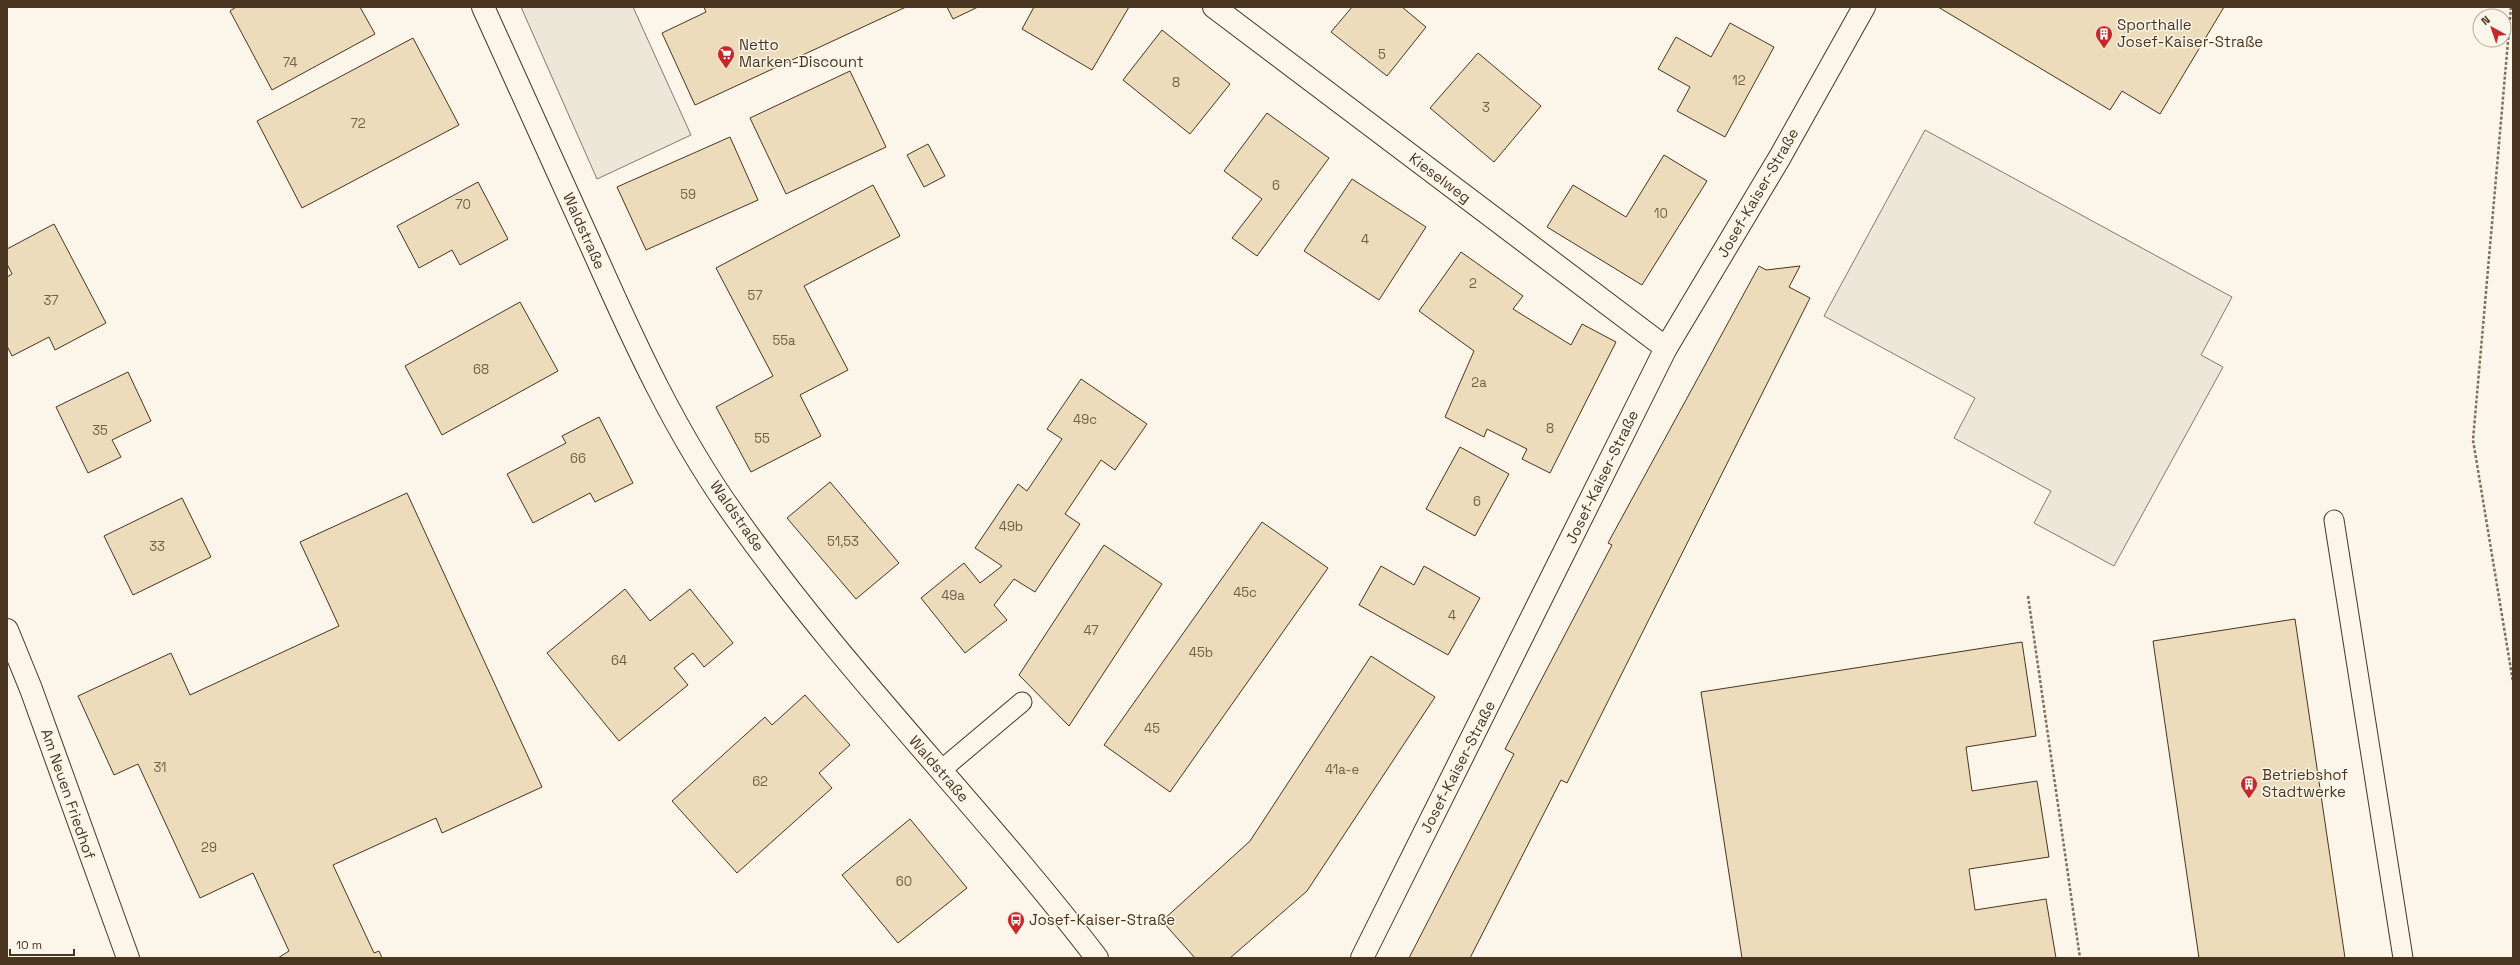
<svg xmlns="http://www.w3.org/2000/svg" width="2520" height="965" font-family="'Space Grotesk',sans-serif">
<rect width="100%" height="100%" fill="#fbf6e9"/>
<g fill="#ede7d9" stroke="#887966">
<polygon points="521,7 633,7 691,135 597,179"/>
<polygon points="1925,130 2232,297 2201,355 2223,367 2114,566 2034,523 2051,491 1954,438 1975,398 1824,316"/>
</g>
<g fill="#ecdcbc" stroke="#4a3520">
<polygon points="236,7 360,7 375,34 272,90 230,11"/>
<polygon points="704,7 906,7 695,105 662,33 706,12"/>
<polygon points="947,7 978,7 953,19"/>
<polygon points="1034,7 1129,7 1092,70 1022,29"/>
<polygon points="1352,7 1402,7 1426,27 1387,76 1331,32"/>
<polygon points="1938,7 2224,7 2160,114 2122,91 2110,110"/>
<polygon points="1730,23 1774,47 1725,137 1677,111 1690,87 1658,69 1676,37 1711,57"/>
<polygon points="1162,30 1230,84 1190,134 1123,80"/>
<polygon points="413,38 459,125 302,208 257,121"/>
<polygon points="1478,53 1541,106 1494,162 1430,108"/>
<polygon points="850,71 886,147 786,194 750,118"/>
<polygon points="1267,113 1329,158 1257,256 1232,238 1262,199 1224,171"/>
<polygon points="730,137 758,200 646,250 617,187"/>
<polygon points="928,144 945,176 924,187 907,155"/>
<polygon points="1664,155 1707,181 1642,285 1547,227 1573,185 1626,217"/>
<polygon points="1352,179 1426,227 1379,300 1304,251"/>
<polygon points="478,182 508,239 460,265 452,250 419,268 397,226"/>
<polygon points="873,185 900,236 804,286 848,370 800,395 821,436 751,472 716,407 773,376 716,268"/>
<polygon points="54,224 106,323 55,350 49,337 12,356 7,346 7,277 12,274 7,264 7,249"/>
<polygon points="1461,252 1523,296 1513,309 1571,345 1582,324 1616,342 1550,473 1522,459 1527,449 1487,429 1484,437 1445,417 1474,351 1419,311"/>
<polygon points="1759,266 1766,270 1800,266 1789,287 1810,298 1567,783 1561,780 1470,958 1409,958 1514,754 1505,749 1612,545 1608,543"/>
<polygon points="520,302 558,371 442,435 405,366"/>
<polygon points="128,372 151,421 112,440 121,457 88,473 56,407"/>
<polygon points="1081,379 1147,424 1115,470 1101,460 1065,514 1080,524 1035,592 1014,579 994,605 1007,620 965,653 921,598 964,563 980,583 1002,566 975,548 1018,484 1027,491 1062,439 1047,429"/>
<polygon points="599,417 633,483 595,502 590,493 533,523 507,474 566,443 562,436"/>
<polygon points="1460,447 1509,474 1475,536 1426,509"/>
<polygon points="830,482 899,563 856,599 787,518"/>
<polygon points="407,493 542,787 442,833 436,818 333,865 374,953 379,951 382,958 278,958 289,951 253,873 200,898 138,764 114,775 78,696 171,653 190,695 339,626 300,542"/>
<polygon points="182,498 211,557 133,595 104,536"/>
<polygon points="1262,522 1328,568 1170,792 1104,745"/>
<polygon points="1104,545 1162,584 1069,726 1019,675"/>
<polygon points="1381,566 1414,585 1424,566 1480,598 1448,655 1359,605"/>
<polygon points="625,589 650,621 690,589 733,643 704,667 693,653 674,668 688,685 619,741 547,653"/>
<polygon points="2295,619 2345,958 2199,958 2153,641"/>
<polygon points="2022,642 2036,736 1966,747 1972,791 2037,781 2049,857 1969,869 1975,910 2046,899 2056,958 1742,958 1701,692"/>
<polygon points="1371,656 1435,697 1307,891 1230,958 1195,958 1162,921 1250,841"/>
<polygon points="805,695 850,745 819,773 832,788 737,873 672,801 765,717 772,725"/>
<polygon points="910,819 967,888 898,943 842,875"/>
</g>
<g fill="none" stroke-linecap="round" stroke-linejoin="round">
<g stroke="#4a3520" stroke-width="21">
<g id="lane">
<polyline points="2334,520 2403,958"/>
<polyline points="940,771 1022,702"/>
</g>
</g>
<g stroke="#4a3520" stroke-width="24">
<g id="street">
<polyline points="1214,7 1666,348"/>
<polyline points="7,630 31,689 128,958"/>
<polyline points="1362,958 1666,348 1780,157 1864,7"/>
</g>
</g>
<g stroke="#4a3520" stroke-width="24">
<path id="secondary" d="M483,7C520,89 557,171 594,252C634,342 676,434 734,515C844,671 981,807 1097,958"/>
</g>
<g stroke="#7f6f5c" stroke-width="2.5" stroke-dasharray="3 2" stroke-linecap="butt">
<polyline points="2511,7 2473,440 2513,682"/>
<polyline points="2028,596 2080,958"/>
</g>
<use href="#lane" stroke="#fbf6e9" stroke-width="19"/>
<use href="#street" stroke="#fbf6e9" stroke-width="22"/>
<use href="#secondary" stroke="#fbf6e9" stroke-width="22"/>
</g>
<defs>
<g id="building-pin" transform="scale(0.9)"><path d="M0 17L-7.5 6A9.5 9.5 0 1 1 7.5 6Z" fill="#c62828" stroke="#fbf6e9"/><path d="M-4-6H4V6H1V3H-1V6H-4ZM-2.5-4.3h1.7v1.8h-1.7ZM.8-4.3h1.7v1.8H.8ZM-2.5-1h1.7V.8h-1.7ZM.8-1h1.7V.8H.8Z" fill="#fff"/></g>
<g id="supermarket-pin" transform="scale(0.9)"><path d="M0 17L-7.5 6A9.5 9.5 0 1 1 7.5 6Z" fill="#c62828" stroke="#fbf6e9"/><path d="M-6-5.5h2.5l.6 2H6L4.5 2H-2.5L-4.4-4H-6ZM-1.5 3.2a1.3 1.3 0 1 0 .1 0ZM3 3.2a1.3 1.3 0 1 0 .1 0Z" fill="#fff"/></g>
<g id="bus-pin" transform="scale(0.9)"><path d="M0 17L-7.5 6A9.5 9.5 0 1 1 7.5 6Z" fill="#c62828" stroke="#fbf6e9"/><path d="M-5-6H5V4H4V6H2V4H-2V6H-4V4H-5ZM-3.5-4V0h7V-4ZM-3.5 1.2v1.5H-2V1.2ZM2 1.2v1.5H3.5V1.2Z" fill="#fff"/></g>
</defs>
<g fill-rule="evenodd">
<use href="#building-pin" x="2104" y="34"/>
<use href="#supermarket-pin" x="726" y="54"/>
<use href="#building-pin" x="2249" y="784"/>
<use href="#bus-pin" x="1016" y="920"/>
</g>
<g text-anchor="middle" stroke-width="3" stroke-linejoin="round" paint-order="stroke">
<g font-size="13" fill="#725f47">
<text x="1382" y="59">5</text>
<text x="290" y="67">74</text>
<text x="1739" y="85">12</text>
<text x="1176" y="87">8</text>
<text x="1486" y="112">3</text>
<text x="358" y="128">72</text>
<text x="1276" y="190">6</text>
<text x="688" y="199">59</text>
<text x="463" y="209">70</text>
<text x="1661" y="218">10</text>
<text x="1365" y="244">4</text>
<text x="1473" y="288">2</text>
<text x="755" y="300">57</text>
<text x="51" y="305">37</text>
<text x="784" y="345">55a</text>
<text x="481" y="374">68</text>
<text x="1479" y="387">2a</text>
<text x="1085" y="424">49c</text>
<text x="1550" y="433">8</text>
<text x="100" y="435">35</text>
<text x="762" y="443">55</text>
<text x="578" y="463">66</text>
<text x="1477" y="506">6</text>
<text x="1011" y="531">49b</text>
<text x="843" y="546">51,53</text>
<text x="157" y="551">33</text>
<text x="1245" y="597">45c</text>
<text x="953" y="600">49a</text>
<text x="1452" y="620">4</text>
<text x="1091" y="635">47</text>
<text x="1201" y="657">45b</text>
<text x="619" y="665">64</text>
<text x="1152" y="733">45</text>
<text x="160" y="772">31</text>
<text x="1342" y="774">41a-e</text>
<text x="760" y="786">62</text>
<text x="209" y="852">29</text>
<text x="904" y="886">60</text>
</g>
<g font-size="15" fill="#4a3520" stroke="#fbf6e9" text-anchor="start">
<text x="2117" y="30">Sporthalle<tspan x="2117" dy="17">Josef-Kaiser-Straße</tspan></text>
<text x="739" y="50">Netto<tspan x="739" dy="17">Marken-Discount</tspan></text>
<text x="2262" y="780">Betriebshof<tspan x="2262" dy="17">Stadtwerke</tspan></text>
<text x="1029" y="925">Josef-Kaiser-Straße</text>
</g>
<g font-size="15" fill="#4a3520" stroke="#fbf6e9">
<text transform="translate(1440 178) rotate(37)" y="5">Kieselweg</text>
<text transform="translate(1758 193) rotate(-60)" y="5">Josef-Kaiser-Straße</text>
<text transform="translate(584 231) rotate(66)" y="5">Waldstraße</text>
<text transform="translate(1602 477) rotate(-64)" y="5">Josef-Kaiser-Straße</text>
<text transform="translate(737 516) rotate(55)" y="5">Waldstraße</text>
<text transform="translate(1458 767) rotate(-63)" y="5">Josef-Kaiser-Straße</text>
<text transform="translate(939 769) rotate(49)" y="5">Waldstraße</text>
<text transform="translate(68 794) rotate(71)" y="5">Am Neuen Friedhof</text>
</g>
</g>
<rect width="2520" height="965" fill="none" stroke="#4a3520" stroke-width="16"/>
<g transform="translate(2492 28) rotate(320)"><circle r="19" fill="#fbf6e9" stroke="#b4a999"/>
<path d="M0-3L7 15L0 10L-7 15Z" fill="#c62828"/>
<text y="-6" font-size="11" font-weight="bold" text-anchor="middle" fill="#4a3520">N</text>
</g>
<path d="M10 949v6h64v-6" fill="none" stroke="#4a3520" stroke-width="2"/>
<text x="16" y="949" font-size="12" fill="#4a3520" stroke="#fbf6e9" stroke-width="3" paint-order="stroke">10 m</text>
</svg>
